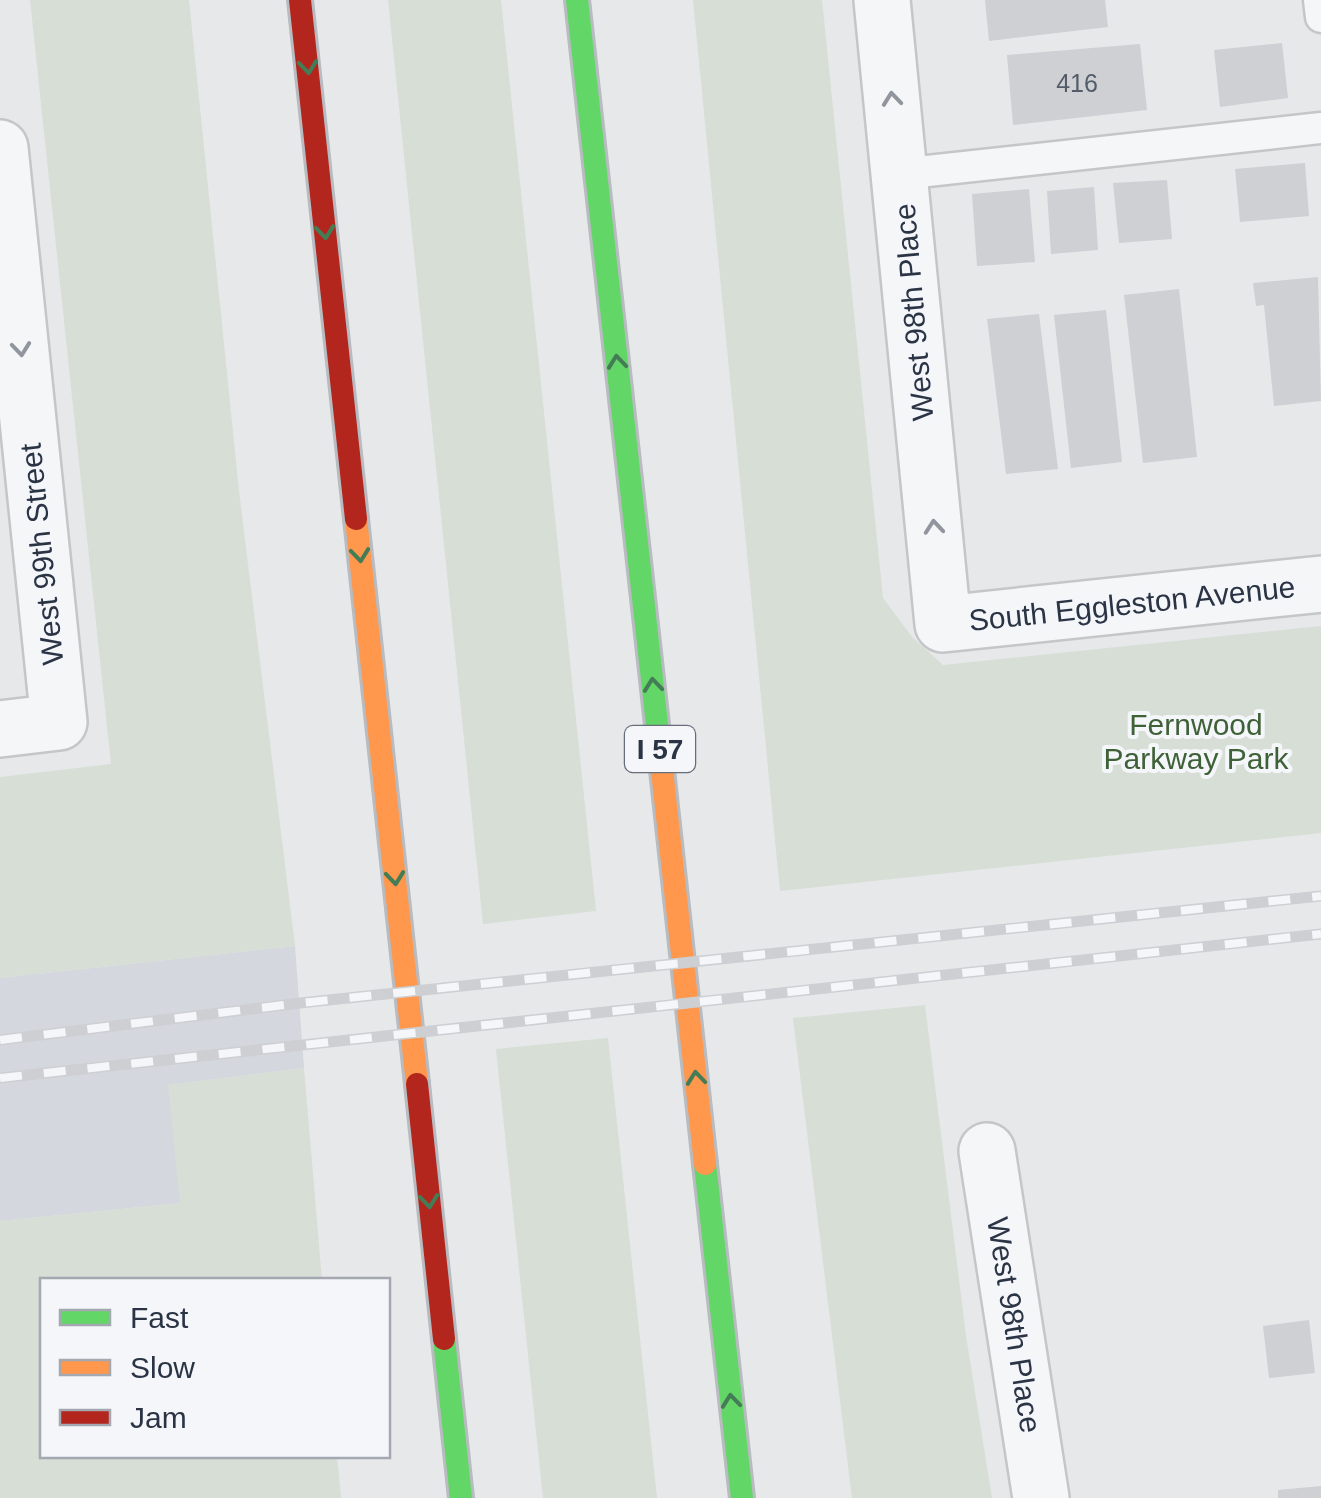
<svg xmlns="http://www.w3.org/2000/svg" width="1321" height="1498" font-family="Arial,sans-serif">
<rect width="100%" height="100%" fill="#e6e8ea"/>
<polygon fill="#d4d7dd" points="295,946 304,1068 169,1085 181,1203 0,1221 0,978"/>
<g fill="#d6ded6">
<polygon points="30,0 189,0 239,491 295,946 0,978 0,777 111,764"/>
<polygon points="388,0 501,0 596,911 483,924"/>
<polygon points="693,0 822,0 883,598 912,637 943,665 1321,626 1321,833 780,891"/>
<polygon points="925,1005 966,1336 992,1498 852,1498 793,1018"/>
<polygon points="608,1038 657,1498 543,1498 496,1049"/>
<polygon points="304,1068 322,1280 42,1280 42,1456 337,1456 341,1498 0,1498 0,1221 180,1203 168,1085"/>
</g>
<g fill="#ced0d3">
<polygon points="985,0 1105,0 1108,27 989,41"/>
<polygon points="1282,43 1288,98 1220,107 1214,50"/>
<polygon points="1140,44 1147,110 1013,125 1007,55"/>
<polygon points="1305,163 1309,216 1240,222 1235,169"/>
<polygon points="1167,180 1172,239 1119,243 1113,183"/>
<polygon points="1094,187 1098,250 1051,254 1047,191"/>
<polygon points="1029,189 1035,262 977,266 972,194"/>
<polygon points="1318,277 1321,401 1274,406 1264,305 1256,306 1253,283"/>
<polygon points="1179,289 1197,457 1143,463 1124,295"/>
<polygon points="1106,310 1122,462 1071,468 1054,315"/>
<polygon points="1039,314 1058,469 1006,474 987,319"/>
<polygon points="1309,1320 1315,1373 1269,1378 1263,1326"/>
<polygon points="1321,1486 1321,1498 1278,1498 1278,1490"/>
</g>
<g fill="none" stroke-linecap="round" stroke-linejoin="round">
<g stroke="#c4c6c8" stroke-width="35">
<g id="lane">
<polyline points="1319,0 1321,17"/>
<polyline points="900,174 1321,128"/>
</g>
</g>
<g stroke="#c4c6c8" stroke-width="60">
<g id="street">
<polyline points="882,0 943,624 1321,584"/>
<polyline points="0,148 59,722 0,729"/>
<polyline points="987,1151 1041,1498"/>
</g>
</g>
<g stroke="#b8bbbf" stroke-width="28">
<g id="fast">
<polyline points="577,0 661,761"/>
<polyline points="705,1164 742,1498"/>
<polyline points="444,1339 461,1498"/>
</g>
</g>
<g stroke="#b8bbbf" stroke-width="28">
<g id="slow">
<polyline points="356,519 417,1084"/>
<polyline points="661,761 705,1164"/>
</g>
</g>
<g stroke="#b8bbbf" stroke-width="28">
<g id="jam">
<polyline points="300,0 356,519"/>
<polyline points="417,1084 444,1339"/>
</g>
</g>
<use href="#lane" stroke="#f5f6f7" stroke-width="30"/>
<use href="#street" stroke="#f5f6f7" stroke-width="55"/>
<use href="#fast" stroke="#63d668" stroke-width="22"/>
<use href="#slow" stroke="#ff974d" stroke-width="22"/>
<use href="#jam" stroke="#b3261e" stroke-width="22"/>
<g stroke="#cecfd2" stroke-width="11">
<g id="rail">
<polyline points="0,1040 300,1003 1321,896"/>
<polyline points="0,1078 1321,934"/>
</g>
</g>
<use href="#rail" stroke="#f4f6f9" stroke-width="8" stroke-dasharray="22" stroke-linecap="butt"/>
</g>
<defs><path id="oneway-chevron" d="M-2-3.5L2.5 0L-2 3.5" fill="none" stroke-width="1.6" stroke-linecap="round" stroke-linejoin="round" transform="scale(2.5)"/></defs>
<g stroke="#447d55">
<use href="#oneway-chevron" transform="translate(308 67) rotate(84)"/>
<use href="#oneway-chevron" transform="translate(325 232) rotate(84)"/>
<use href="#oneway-chevron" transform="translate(617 362) rotate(-96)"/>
<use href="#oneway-chevron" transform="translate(360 555) rotate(84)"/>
<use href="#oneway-chevron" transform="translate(653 685) rotate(-96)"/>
<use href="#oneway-chevron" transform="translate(395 878) rotate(84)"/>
<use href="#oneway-chevron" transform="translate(696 1078) rotate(-96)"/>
<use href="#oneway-chevron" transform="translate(429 1201) rotate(84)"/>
<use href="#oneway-chevron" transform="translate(731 1401) rotate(-96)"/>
</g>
<g stroke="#90959e">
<use href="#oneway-chevron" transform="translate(892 99) rotate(-96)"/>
<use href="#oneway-chevron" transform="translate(21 349) rotate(84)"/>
<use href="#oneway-chevron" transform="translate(934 527) rotate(-95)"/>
</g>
<g text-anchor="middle" stroke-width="8" stroke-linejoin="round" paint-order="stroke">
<g font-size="25" fill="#545c69">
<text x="1077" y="92">416</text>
</g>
<rect fill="#f4f6f9" stroke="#676e7b" stroke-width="2.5" x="625" y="726" width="70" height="46" rx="8"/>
<g font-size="28" font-weight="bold" fill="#2b3445">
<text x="660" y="759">I 57</text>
</g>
<g font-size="30" fill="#2b3445" stroke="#f4f6f9">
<text transform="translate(914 312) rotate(-95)" y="10">West 98th Place</text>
<text transform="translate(42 554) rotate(-96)" y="10">West 99th Street</text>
<text transform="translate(1132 604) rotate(-6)" y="10">South Eggleston Avenue</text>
<text transform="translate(1014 1325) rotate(81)" y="10">West 98th Place</text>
</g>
<g font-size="30" fill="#3f6138" stroke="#f4f6f9">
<text x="1196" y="735">Fernwood<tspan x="1196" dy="34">Parkway Park</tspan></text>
</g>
</g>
<rect x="40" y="1278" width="350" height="180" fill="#f4f6f9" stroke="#a4a8b1" stroke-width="2.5"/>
<rect x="60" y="1310" width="50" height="15" fill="#63d668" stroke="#a4a8b1" stroke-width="2.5"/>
<text x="130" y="1328" font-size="30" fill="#2b3445">Fast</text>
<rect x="60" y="1360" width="50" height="15" fill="#ff974d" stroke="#a4a8b1" stroke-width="2.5"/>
<text x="130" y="1378" font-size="30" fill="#2b3445">Slow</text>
<rect x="60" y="1410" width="50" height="15" fill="#b3261e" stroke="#a4a8b1" stroke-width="2.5"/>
<text x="130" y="1428" font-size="30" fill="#2b3445">Jam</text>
</svg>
